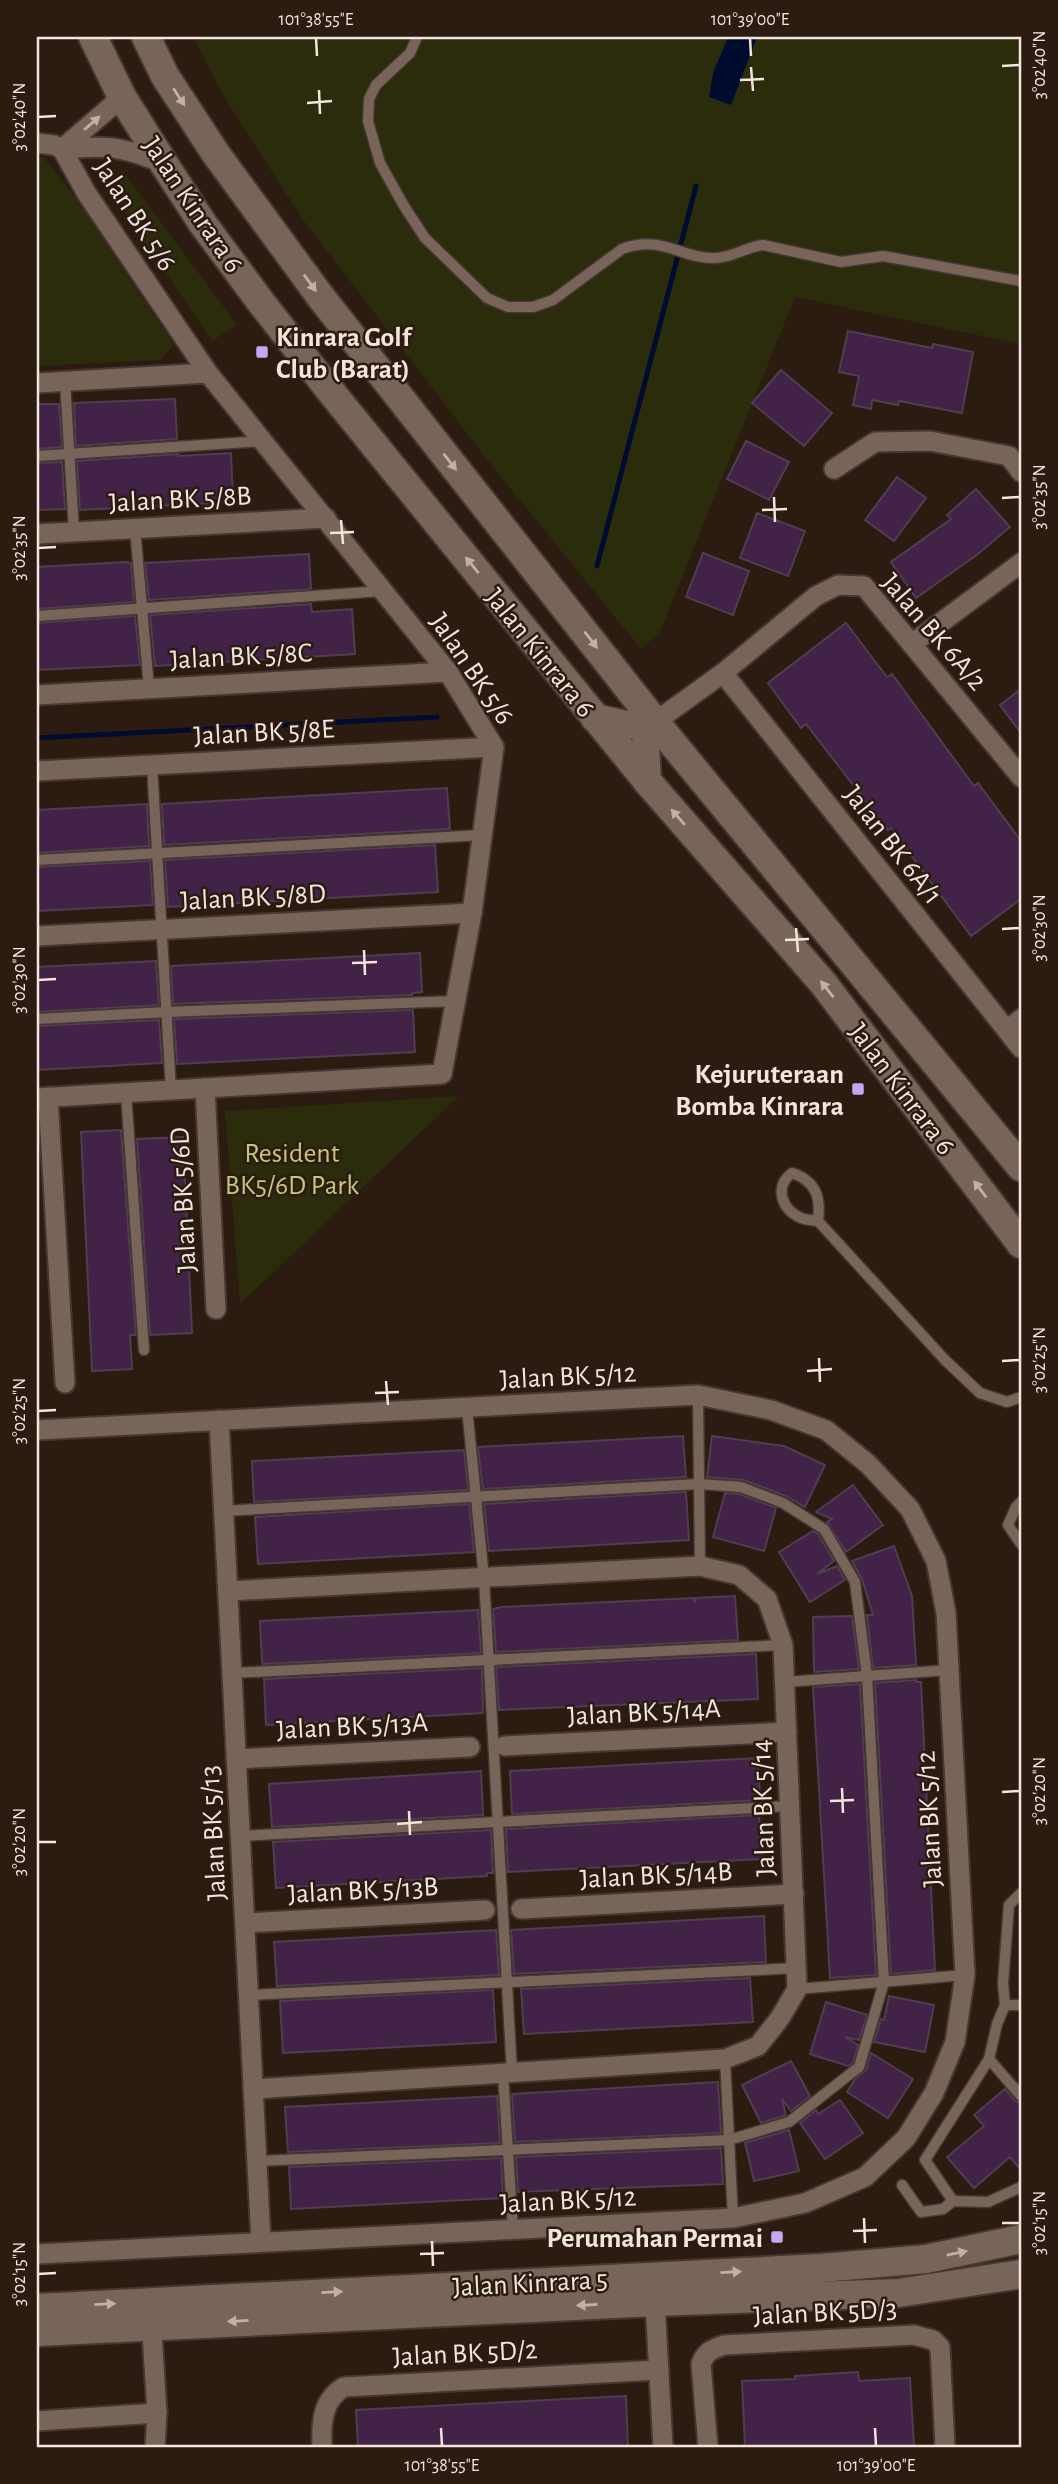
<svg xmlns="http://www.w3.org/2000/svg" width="1058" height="2484" font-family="'Alegreya Sans',sans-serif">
<rect width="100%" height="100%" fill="#2c1b11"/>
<g fill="#2b2c0c">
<polygon points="193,37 1021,37 1021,344 795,297 660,632 641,649 485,457 304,221 227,102"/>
<polygon points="43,157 73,194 174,345 160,360 37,366 37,158"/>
<polygon points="122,170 237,325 212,341 106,184"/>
<polygon points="459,1096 240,1304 225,1111"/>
</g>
<polygon fill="#000c2f" points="728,37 757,37 731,105 709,97 713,73"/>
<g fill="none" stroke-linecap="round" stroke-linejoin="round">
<g stroke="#000c2f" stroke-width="5">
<polyline points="597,566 696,186"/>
<polyline points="37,738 437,717"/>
</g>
</g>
<g fill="#422246" stroke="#4d3f4f" stroke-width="2">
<polygon points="848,331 932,348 933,344 973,352 962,413 899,401 898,405 872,400 871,409 853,405 859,376 839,372"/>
<polygon points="781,370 832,413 804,446 752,403"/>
<polygon points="175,399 177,439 76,446 74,403"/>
<polygon points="37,404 59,404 62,447 37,449"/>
<polygon points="746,441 789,462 769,500 727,479"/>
<polygon points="231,453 233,502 80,510 77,461 178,454 178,456"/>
<polygon points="62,462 65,509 37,510 37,463"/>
<polygon points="897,477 926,498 894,541 865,520"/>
<polygon points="976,489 1010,527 978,554 916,598 891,562 951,519 947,515"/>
<polygon points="757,513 805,531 788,576 740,558"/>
<polygon points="703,553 749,571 733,615 686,597"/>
<polygon points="309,554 311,589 149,600 145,563"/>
<polygon points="127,562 131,563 134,602 37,609 37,567"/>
<polygon points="311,604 312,612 352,609 355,654 155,666 150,615"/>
<polygon points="135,616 140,665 37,670 37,623"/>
<polygon points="846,623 887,677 892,674 974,786 978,783 1021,841 1021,899 971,936 891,828 888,830 806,724 801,728 768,683"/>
<polygon points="1021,689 1021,733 1000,705"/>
<polygon points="447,788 450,829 164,845 162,804"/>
<polygon points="147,804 149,846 37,853 37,810"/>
<polygon points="435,845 438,892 168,907 165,860"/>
<polygon points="150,861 153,905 37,911 37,867"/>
<polygon points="420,953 422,992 412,993 412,995 173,1004 171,966"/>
<polygon points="156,961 159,1005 37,1012 37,967"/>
<polygon points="413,1010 415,1052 177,1064 174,1019"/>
<polygon points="159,1020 162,1063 37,1070 37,1026"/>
<polygon points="121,1130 136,1335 130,1335 132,1369 92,1371 81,1132"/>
<polygon points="183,1137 192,1333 150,1335 137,1139"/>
<polygon points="683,1436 686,1477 483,1489 478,1447"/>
<polygon points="712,1436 784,1446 825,1465 805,1507 786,1496 744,1480 707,1477"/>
<polygon points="464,1450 468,1490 254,1502 252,1461"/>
<polygon points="853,1485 883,1525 846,1552 827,1522 832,1519 816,1512"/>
<polygon points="686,1492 689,1540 489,1551 484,1504"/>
<polygon points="725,1493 739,1494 776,1508 764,1551 713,1537"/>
<polygon points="469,1504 474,1552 258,1564 255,1517"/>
<polygon points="813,1531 818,1534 834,1561 817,1574 837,1566 845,1580 810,1602 779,1552"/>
<polygon points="894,1546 912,1596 916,1665 873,1668 867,1615 873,1615 862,1579 852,1561"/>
<polygon points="735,1596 738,1640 496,1652 493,1609 501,1607 694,1598 695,1603 696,1598"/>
<polygon points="478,1610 481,1653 263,1664 262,1661 260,1621"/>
<polygon points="852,1616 859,1669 814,1672 813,1617"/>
<polygon points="756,1654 758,1699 499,1710 496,1667"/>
<polygon points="482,1668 483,1713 266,1725 264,1679"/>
<polygon points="916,1680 917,1682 921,1682 935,1970 891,1974 875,1683"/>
<polygon points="860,1684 876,1975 830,1978 813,1687"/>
<polygon points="758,1758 760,1800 512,1814 510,1771"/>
<polygon points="481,1771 483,1815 272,1827 269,1784"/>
<polygon points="759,1815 762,1859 508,1872 506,1829"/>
<polygon points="491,1830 493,1873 487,1873 487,1876 276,1888 273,1842"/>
<polygon points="764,1916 766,1962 514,1974 511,1930"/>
<polygon points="496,1930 499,1975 277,1986 274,1942"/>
<polygon points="750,1978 753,2022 524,2034 521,1989"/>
<polygon points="493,1990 496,2042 283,2053 280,2001"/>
<polygon points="889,1996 934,2005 925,2052 874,2042 881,2019 884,2020"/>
<polygon points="826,2002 867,2015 859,2040 845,2037 858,2045 853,2063 848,2066 810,2054"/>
<polygon points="871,2053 913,2079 888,2118 847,2092 856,2078 866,2070"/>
<polygon points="791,2061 810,2096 791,2111 782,2099 786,2115 761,2123 742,2085"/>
<polygon points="718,2082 721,2133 515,2142 512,2094"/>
<polygon points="1005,2089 1015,2101 1021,2103 1021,2170 1010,2157 974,2188 947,2157 984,2126 974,2115"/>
<polygon points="497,2096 500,2143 288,2152 285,2107"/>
<polygon points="840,2100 863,2133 825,2159 800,2123 816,2110 818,2114"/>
<polygon points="789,2130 799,2171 754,2181 745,2143"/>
<polygon points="721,2148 723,2184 518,2192 516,2157"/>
<polygon points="501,2158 503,2198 291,2209 289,2167"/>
<polygon points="858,2372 859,2381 910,2378 914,2447 745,2447 742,2381 795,2379 795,2376"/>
<polygon points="626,2396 628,2446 358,2447 356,2410"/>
</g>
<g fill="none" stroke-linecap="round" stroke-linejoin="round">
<g stroke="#453732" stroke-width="13">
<g id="lane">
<path d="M417,37L410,53L376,85L369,99L368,121L380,163L404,206L425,238L487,298L508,307H533L553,300L622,249C662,234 681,259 715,258C731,258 746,247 763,245L841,262L883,256L1021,281"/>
<polyline points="65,381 74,531"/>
<polyline points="37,456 262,441"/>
<polyline points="135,528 149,688"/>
<polyline points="37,616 382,591"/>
<polyline points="152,765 171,1090"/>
<polyline points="37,860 482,835"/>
<polyline points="37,1019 167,1012 455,1001"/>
<polyline points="126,1093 144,1350"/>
<path d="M818,1221C821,1197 816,1181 792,1173C774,1186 781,1209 801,1218C805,1220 813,1220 818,1221L945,1360L980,1393L1007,1402L1021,1397"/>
<polyline points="698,1395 700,1566"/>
<polyline points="467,1408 484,1578 512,2073"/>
<polyline points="1021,1502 1016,1507 1008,1525 1021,1544"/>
<polyline points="223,1511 699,1484 741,1487 783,1503 824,1529 855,1582 867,1676 884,1982 859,2067 789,2122 729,2140 257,2161"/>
<polyline points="232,1673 783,1645"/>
<polyline points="785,1682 949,1670"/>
<polyline points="240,1836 790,1806"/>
<polyline points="1021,1893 1009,1905 1003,1983 1005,2005 1021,2005"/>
<polyline points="797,1989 965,1975"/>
<polyline points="248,1995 797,1968"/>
<polyline points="725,2059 733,2218"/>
<polyline points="989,2059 1021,2096"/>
<polyline points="503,2074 513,2230"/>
<polyline points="902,2185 921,2212 943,2209 953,2201 988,2202 1021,2187"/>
<polyline points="953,2201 925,2160 989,2059 997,2024 1005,2005"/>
</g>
</g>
<g stroke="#453732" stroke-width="23">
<g id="street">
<polyline points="37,143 54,145 62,149 87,194 208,373 448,672 494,747 472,913 442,1074 37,1098"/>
<path d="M62,149C108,145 120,146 163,163"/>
<polyline points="62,149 122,97"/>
<polyline points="37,383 208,373"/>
<polyline points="834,469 875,442 930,441 1009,456 1021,472"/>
<polyline points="37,534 326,518"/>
<polyline points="912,644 1021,563"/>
<polyline points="723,673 1021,1048"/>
<polyline points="37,695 448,672"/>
<polyline points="655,722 723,673 816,596 838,585 864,586 1021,777"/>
<polyline points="37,771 494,747"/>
<polyline points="37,936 472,913"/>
<polyline points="1007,1030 1021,1019"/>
<polyline points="205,1088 216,1309"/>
<polyline points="48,1097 65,1383"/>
<polyline points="219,1420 261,2242"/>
<polyline points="37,1430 698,1395 771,1410 826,1430 868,1464 910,1509 936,1561 946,1613 965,1975 955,2042 934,2093 906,2138 865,2177 805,2203 733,2218 37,2254"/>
<polyline points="228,1591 700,1566 739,1575 767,1599 783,1645 797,1989 780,2018 758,2046 725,2059 253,2089"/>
<polyline points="505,1746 787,1732"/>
<polyline points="236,1759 470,1747"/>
<polyline points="521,1909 794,1894"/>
<polyline points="245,1923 485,1910"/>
<polyline points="655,2302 663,2447"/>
<polyline points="151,2317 157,2413 155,2447"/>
<polyline points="37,2421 157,2413"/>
<path d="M322,2447C321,2423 322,2400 344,2387L659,2370"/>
<path d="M708,2447L701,2364C705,2352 712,2349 724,2345L914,2335L933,2340L940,2347L945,2447"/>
</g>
</g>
<g stroke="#453732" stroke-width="32">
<g id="secondary">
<polyline points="93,37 122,97 164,164 203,224 260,301 328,388 647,781 823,983 1021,1244"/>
<polyline points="146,37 165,76 216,154 320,296 655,722 1021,1167"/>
<polyline points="595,718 625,725 655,722 645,746 647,781"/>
<polyline points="37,2308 821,2268 926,2259 1021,2239"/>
<polyline points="37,2332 655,2302 898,2293 1021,2274"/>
</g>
</g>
<use href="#lane" stroke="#796459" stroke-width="10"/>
<use href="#street" stroke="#796459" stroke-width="19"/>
<use href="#secondary" stroke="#796459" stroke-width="28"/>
</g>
<defs><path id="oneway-solid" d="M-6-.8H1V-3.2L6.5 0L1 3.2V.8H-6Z" transform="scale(1.75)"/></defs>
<g fill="#c1b1a9">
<use href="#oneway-solid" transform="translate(179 97) rotate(57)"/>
<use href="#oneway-solid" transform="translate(92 123) rotate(-41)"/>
<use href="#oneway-solid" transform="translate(310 283) rotate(54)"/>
<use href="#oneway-solid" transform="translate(450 462) rotate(52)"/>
<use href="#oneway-solid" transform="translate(472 565) rotate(-129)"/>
<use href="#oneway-solid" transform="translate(591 640) rotate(52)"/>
<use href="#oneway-solid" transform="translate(678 817) rotate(-131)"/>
<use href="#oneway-solid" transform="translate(827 989) rotate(-128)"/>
<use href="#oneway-solid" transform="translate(980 1189) rotate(-127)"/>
<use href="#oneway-solid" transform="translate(957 2253) rotate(-12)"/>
<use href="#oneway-solid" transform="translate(731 2272) rotate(-3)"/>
<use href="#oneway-solid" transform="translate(332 2292) rotate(-3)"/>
<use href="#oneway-solid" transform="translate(105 2304) rotate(-3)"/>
<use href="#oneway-solid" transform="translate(587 2305) rotate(177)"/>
<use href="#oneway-solid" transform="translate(238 2321) rotate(177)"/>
</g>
<path fill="none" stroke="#f1e5de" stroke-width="2.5" d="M316,38L317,56M750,38L751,56M1002,66L1020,65M751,67L753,91M740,80L764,79M319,90L320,114M307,103L332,101M38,117L56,116M774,497L775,522M1002,498L1020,497M762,510L787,509M341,520L343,544M330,533L354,532M38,548L56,547M796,928L798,952M1002,929L1020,928M785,940L809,939M364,950L365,975M352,963L377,962M38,980L56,979M819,1358L820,1382M1002,1361L1020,1360M807,1371L832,1369M386,1381L388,1405M375,1393L399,1392M38,1411L56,1410M842,1788L843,1813M1002,1792L1020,1791M830,1801L854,1800M409,1811L410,1835M397,1824L422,1822M38,1842H56M864,2218L865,2243M1002,2223H1020M853,2231L877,2230M432,2241L433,2266M420,2254L444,2253M38,2274L56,2273M441,2428L442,2446M875,2428L876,2446"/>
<g fill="#c5a7f1" stroke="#2c1b11" stroke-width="2.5">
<rect x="255" y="345" width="14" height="14" rx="3.5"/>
<rect x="851" y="1082" width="14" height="14" rx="3.5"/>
<rect x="770" y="2230" width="14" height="14" rx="3.5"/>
</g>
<g text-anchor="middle" stroke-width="5" stroke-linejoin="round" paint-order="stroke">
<g font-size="28" fill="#f1e5de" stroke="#2c1b11">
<text transform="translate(194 204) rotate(56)" y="10">Jalan Kinrara 6</text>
<text transform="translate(136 214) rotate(57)" y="10">Jalan BK 5/6</text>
<text transform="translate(180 498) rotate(-3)" y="10">Jalan BK 5/8B</text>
<text transform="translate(935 631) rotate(49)" y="10">Jalan BK 6A/2</text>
<text transform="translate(541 652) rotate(51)" y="10">Jalan Kinrara 6</text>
<text transform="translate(241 655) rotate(-3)" y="10">Jalan BK 5/8C</text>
<text transform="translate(473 668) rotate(56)" y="10">Jalan BK 5/6</text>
<text transform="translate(264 731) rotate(-3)" y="10">Jalan BK 5/8E</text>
<text transform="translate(894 844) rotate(52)" y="10">Jalan BK 6A/1</text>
<text transform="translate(253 896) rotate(-3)" y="10">Jalan BK 5/8D</text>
<text transform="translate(903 1088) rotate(53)" y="10">Jalan Kinrara 6</text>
<text transform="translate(182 1200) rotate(-93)" y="10">Jalan BK 5/6D</text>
<text transform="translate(568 1375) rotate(-3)" y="10">Jalan BK 5/12</text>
<text transform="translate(644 1711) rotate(-3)" y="10">Jalan BK 5/14A</text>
<text transform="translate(352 1725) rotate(-3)" y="10">Jalan BK 5/13A</text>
<text transform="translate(762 1808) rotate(-92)" y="10">Jalan BK 5/14</text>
<text transform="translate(928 1819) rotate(-93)" y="10">Jalan BK 5/12</text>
<text transform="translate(212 1833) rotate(-93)" y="10">Jalan BK 5/13</text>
<text transform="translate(656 1874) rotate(-3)" y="10">Jalan BK 5/14B</text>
<text transform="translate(363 1889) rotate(-3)" y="10">Jalan BK 5/13B</text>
<text transform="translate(568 2199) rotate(-3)" y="10">Jalan BK 5/12</text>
<text transform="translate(530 2282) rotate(-3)" y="10">Jalan Kinrara 5</text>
<text transform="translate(825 2311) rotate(-3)" y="10">Jalan BK 5D/3</text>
<text transform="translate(465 2352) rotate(-3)" y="10">Jalan BK 5D/2</text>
</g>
<g font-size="28" font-weight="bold" fill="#f1e5de" stroke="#2c1b11" text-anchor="end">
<text x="276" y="346" text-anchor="start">Kinrara Golf<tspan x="276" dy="32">Club (Barat)</tspan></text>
<text x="844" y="1083">Kejuruteraan<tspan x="844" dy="32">Bomba Kinrara</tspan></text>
<text x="763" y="2247">Perumahan Permai</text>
</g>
<g font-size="28" fill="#c3c877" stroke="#2c1b11">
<text x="292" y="1162">Resident<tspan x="292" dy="32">BK5/6D Park</tspan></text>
</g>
</g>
<rect width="1058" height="2484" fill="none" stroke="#2c1b11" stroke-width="77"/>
<rect x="38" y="38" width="982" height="2408" fill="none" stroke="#f1e5de" stroke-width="2.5"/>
<g font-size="18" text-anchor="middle" fill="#f1e5de">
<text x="316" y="25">101°38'55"E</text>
<text x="750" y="25">101°39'00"E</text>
<text transform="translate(1039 65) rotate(-90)" y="6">3°02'40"N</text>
<text transform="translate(19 117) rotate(-90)" y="6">3°02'40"N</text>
<text transform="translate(1039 497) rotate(-90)" y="6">3°02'35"N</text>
<text transform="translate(19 548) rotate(-90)" y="6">3°02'35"N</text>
<text transform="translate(1039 928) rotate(-90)" y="6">3°02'30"N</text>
<text transform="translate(19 980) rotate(-90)" y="6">3°02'30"N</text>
<text transform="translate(1039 1360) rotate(-90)" y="6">3°02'25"N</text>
<text transform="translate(19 1411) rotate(-90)" y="6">3°02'25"N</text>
<text transform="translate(1039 1791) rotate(-90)" y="6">3°02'20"N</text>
<text transform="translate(19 1842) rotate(-90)" y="6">3°02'20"N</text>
<text transform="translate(1039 2223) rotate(-90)" y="6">3°02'15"N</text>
<text transform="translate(19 2274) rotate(-90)" y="6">3°02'15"N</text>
<text x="442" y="2471">101°38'55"E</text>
<text x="876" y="2471">101°39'00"E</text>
</g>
</svg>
